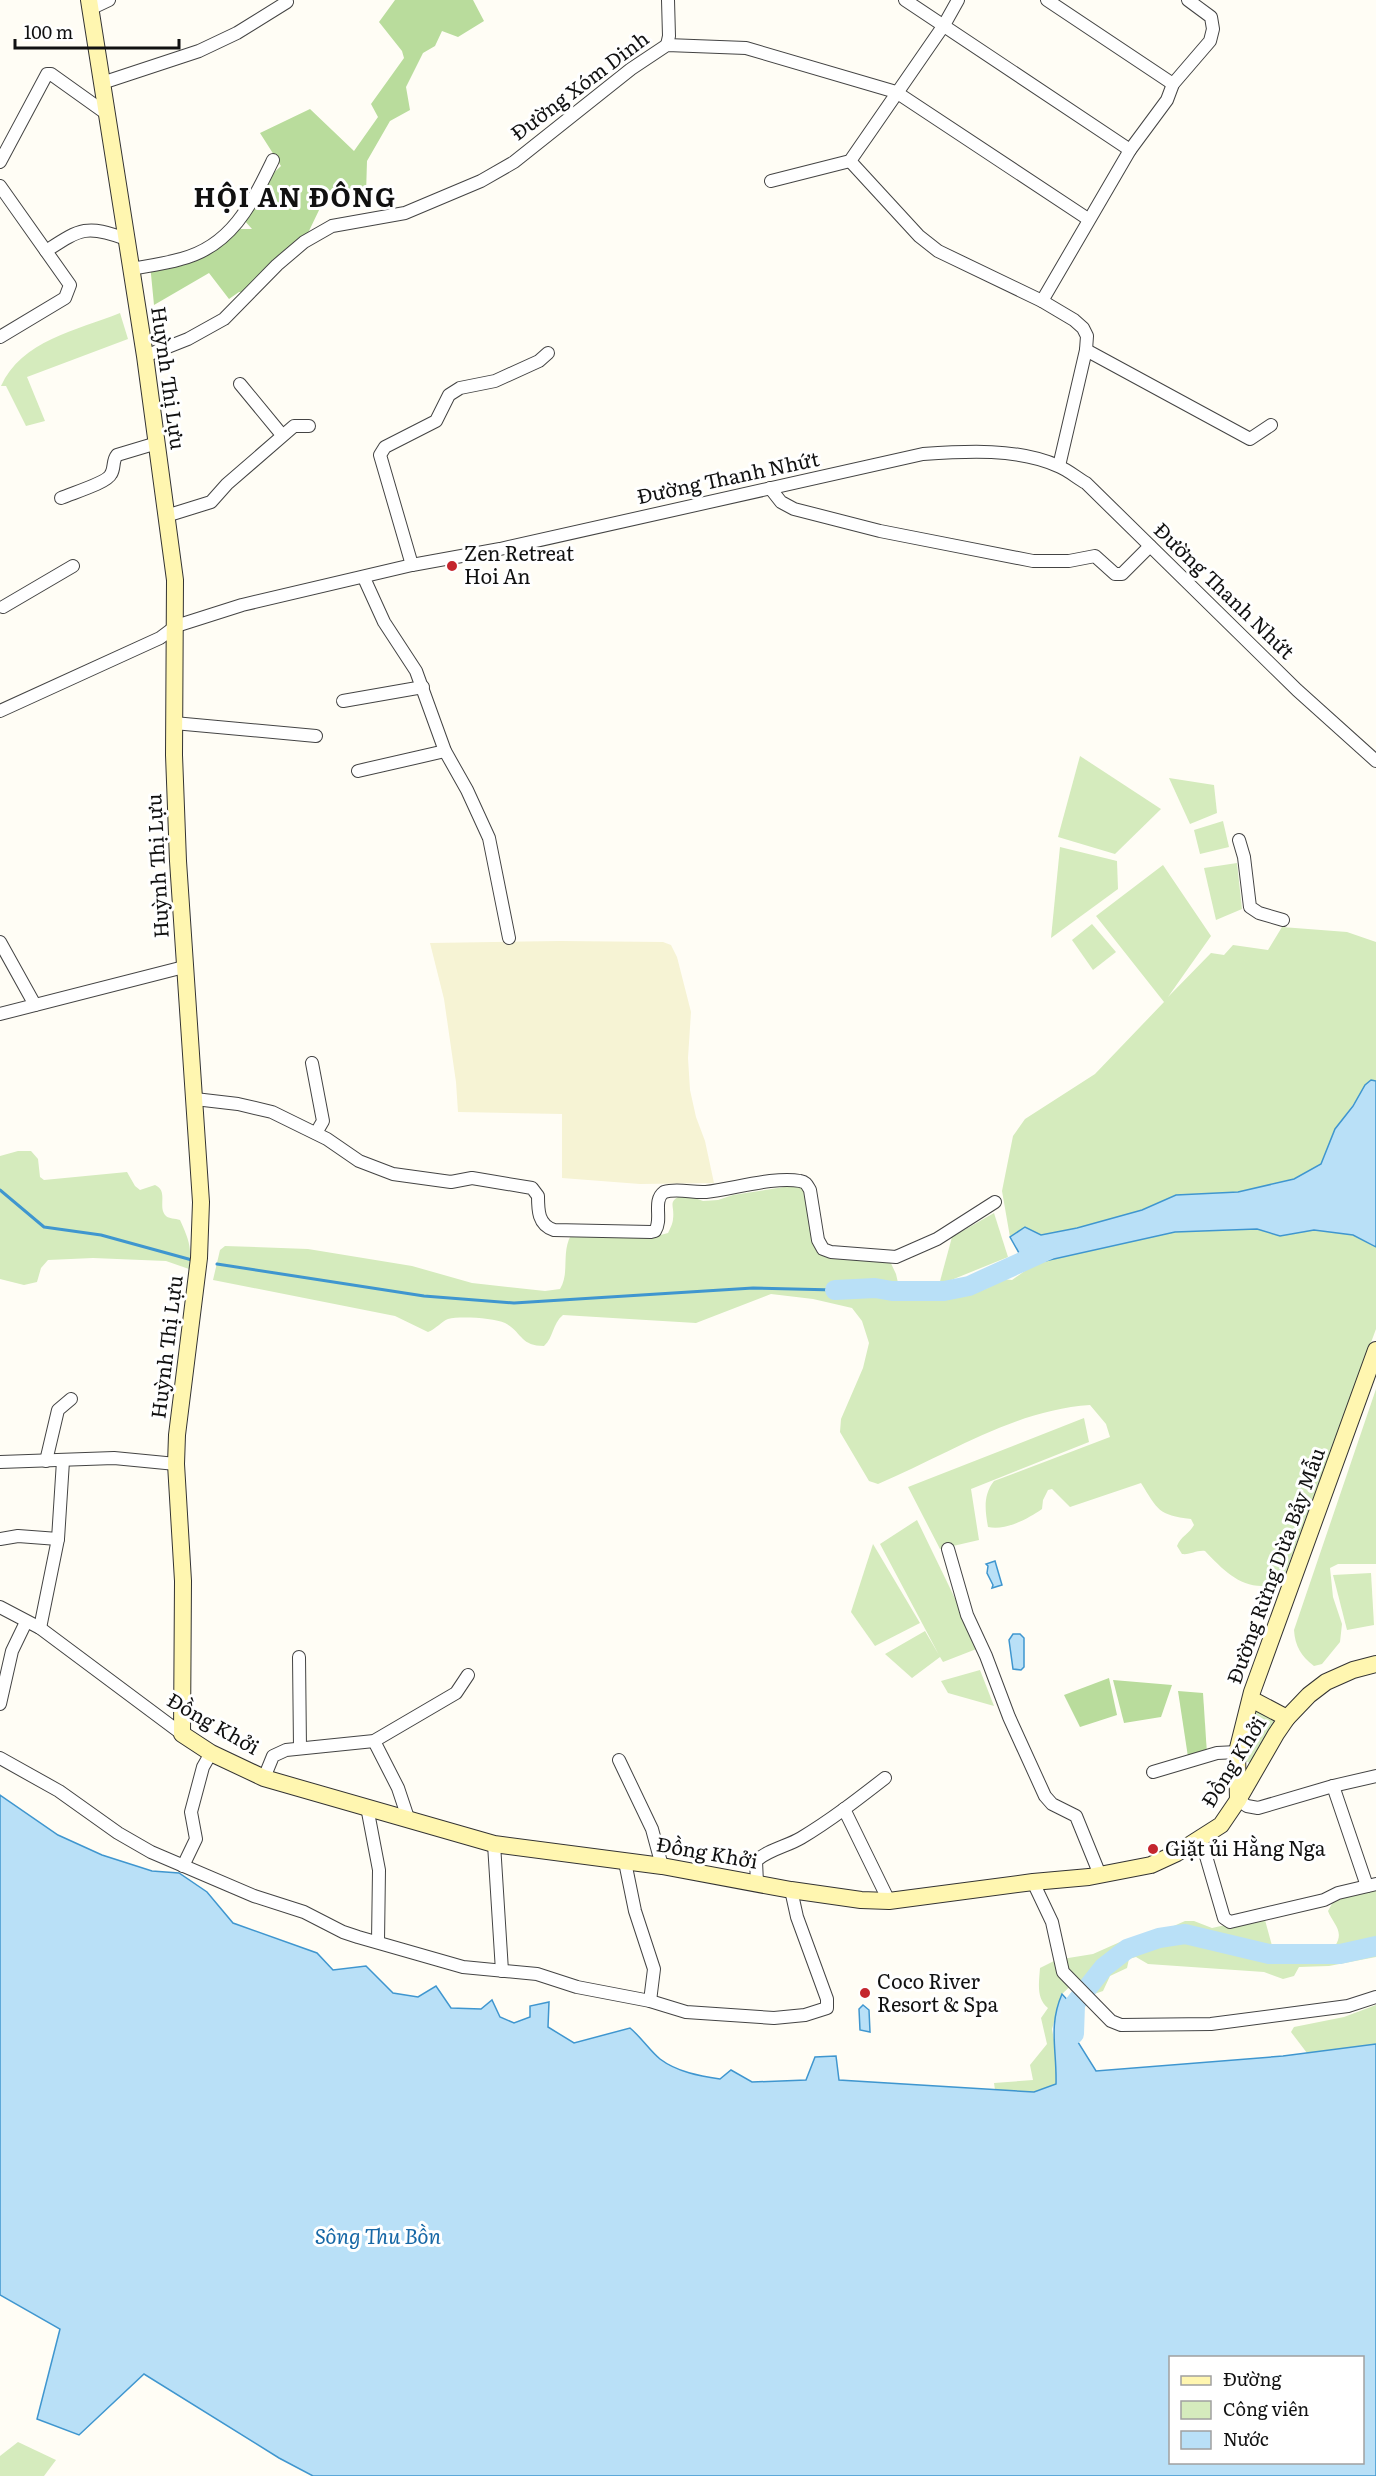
<svg xmlns="http://www.w3.org/2000/svg" width="1376" height="2476" font-family="Literata,serif">
<rect width="100%" height="100%" fill="#fffdf5"/>
<polygon fill="#f6f3d4" points="560,941 663,942 671,945 677,957 691,1012 688,1058 690,1090 696,1117 705,1141 714,1183 640,1184 562,1178 562,1114 458,1112 456,1082 444,999 430,943"/>
<g fill="#d5ebbd">
<path d="M120,313L128,339L27,377L45,421L26,426L6,386H1C21,341 77,330 120,313Z"/>
<polygon points="1080,756 1161,809 1115,854 1058,837"/>
<polygon points="1169,778 1214,785 1217,813 1190,824"/>
<polygon points="1223,821 1229,847 1200,854 1194,830"/>
<polygon points="1060,847 1117,861 1118,889 1051,938"/>
<polygon points="1237,863 1242,909 1216,920 1204,868"/>
<polygon points="1163,865 1211,936 1168,997 1211,953 1224,955 1233,945 1268,950 1282,927 1347,932 1376,942 1376,1081 1371,1080 1335,1129 1321,1164 1294,1179 1238,1192 1176,1195 1142,1210 1077,1228 1041,1235 1025,1227 1010,1237 1002,1191 1013,1136 1025,1119 1095,1074 1164,1002 1096,916"/>
<polygon points="1092,924 1116,952 1093,970 1072,940"/>
<path d="M18,1151H31L38,1159L40,1177L44,1180L127,1172L135,1186L140,1190L155,1185C169,1191 157,1207 166,1216C169,1219 175,1218 180,1220C189,1240 192,1247 189,1269L166,1261L93,1258L48,1260L41,1268L37,1282L24,1285L0,1279V1156Z"/>
<path d="M803,1184L822,1248L888,1257L896,1274L901,1296C935,1297 975,1301 1002,1279L1012,1280L1036,1263L1174,1232L1257,1229L1280,1236L1314,1230L1353,1235L1376,1247V1329L1282,1582C1247,1595 1227,1574 1205,1551C1196,1550 1191,1555 1182,1554L1177,1546C1181,1536 1189,1534 1194,1525L1191,1519C1158,1515 1158,1510 1141,1483L1070,1507L1052,1489L1048,1490L1043,1500L1042,1509C1028,1519 1005,1531 988,1527C985,1510 983,1495 994,1481L1110,1437L1106,1424L1090,1405C1014,1410 947,1455 878,1484L869,1481L840,1432L841,1419L863,1368L869,1343L862,1321L852,1308L813,1299L771,1294L696,1323L563,1315C552,1324 554,1337 544,1346C520,1346 522,1332 505,1323C494,1318 460,1316 448,1319C442,1321 436,1329 428,1332L395,1316L213,1280L220,1250L225,1246L308,1249L412,1266L472,1283L545,1291L560,1289C570,1273 561,1253 571,1235L657,1236L668,1233C670,1229 673,1223 673,1219C675,1204 666,1202 684,1194L703,1201L718,1200L733,1195Z"/>
<polygon points="994,1213 1008,1257 939,1285 952,1237"/>
<path d="M1376,1389V1564H1338L1330,1568L1333,1597L1342,1624L1340,1642L1322,1664L1314,1666C1301,1656 1295,1646 1294,1630Z"/>
<polygon points="1084,1418 1089,1442 971,1489 979,1540 940,1549 908,1487"/>
<polygon points="917,1520 979,1648 943,1662 940,1657 912,1678 885,1654 925,1631 939,1655 880,1544"/>
<polygon points="873,1544 920,1623 875,1646 851,1612"/>
<polygon points="1371,1573 1374,1625 1347,1630 1333,1575"/>
<polygon points="980,1670 994,1706 948,1693 941,1681"/>
<polygon points="1254,1709 1276,1722 1250,1763 1241,1760"/>
<path d="M1376,1889V1957L1329,1966L1299,1967L1294,1976L1283,1979L1264,1972L1148,1964L1136,1957L1129,1959L1127,1968L1110,1976L1103,1991L1094,1994L1077,1980L1062,1994L1052,2029L1057,2057L1056,2084L1034,2092L995,2090L994,2083L1033,2080L1030,2065L1047,2044L1041,2018L1048,2008C1036,1998 1039,1983 1040,1968L1056,1960L1093,1954L1120,1942L1151,1936L1185,1921H1194L1212,1928L1261,1917L1265,1920L1274,1953H1298L1335,1946C1345,1931 1333,1924 1328,1911L1334,1900Z"/>
<polygon points="1376,2005 1376,2044 1307,2053 1291,2032 1294,2027 1344,2017"/>
<polygon points="18,2442 56,2460 44,2476 0,2476 0,2456"/>
</g>
<g fill="#b9dc9c">
<polygon points="395,0 473,0 484,21 458,37 442,31 435,46 423,53 406,87 410,110 390,121 367,161 366,194 344,192 328,195 321,206 308,233 263,274 247,293 239,292 229,299 209,273 154,305 150,264 212,246 235,229 252,229 244,220 252,193 281,166 260,133 310,109 354,151 378,117 371,104 404,58 402,51 379,22"/>
<polygon points="1109,1678 1117,1715 1080,1727 1064,1695"/>
<polygon points="1113,1680 1172,1685 1161,1717 1124,1723"/>
<polygon points="1178,1691 1203,1693 1207,1754 1188,1757"/>
</g>
<g fill="#b9e0f7" stroke="#3f96cf" stroke-width="1.5" fill-rule="evenodd">
<polygon points="1371,1080 1376,1081 1376,1247 1353,1235 1314,1230 1280,1236 1257,1229 1175,1232 1036,1263 1023,1260 1010,1237 1025,1227 1041,1235 1077,1228 1142,1210 1176,1195 1238,1192 1294,1179 1321,1164 1335,1129 1353,1106 1365,1085"/>
<polygon points="995,1561 1002,1585 992,1588 993,1585 987,1573 988,1566 986,1564"/>
<polygon points="1013,1634 1020,1634 1024,1638 1024,1667 1021,1670 1013,1669 1009,1640"/>
<path d="M0,1795L58,1835L102,1855L152,1871L179,1873L207,1892L233,1923L317,1953L333,1970L366,1966L393,1993L418,1997L436,1986L451,2008L481,2009L492,2000L500,2017L514,2023L530,2017V2006L549,2002L548,2027L574,2043L630,2028C641,2037 650,2051 660,2059C677,2072 700,2076 720,2079L731,2070L752,2082L806,2080L815,2057L836,2056L839,2080L1034,2092L1056,2084C1057,2050 1048,2026 1062,1994L1083,2017L1076,2039L1096,2071L1283,2056L1376,2044V2476H313L279,2458L144,2374L79,2435L37,2419L60,2329L0,2295ZM1170,2358H1362V2462H1170Z"/>
<polygon points="863,2005 869,2010 870,2032 860,2030 859,2009"/>
</g>
<g fill="none" stroke-linecap="round" stroke-linejoin="round">
<g stroke="#3f96cf" stroke-width="3">
<polyline points="0,1190 44,1227 101,1235 192,1260"/>
<polyline points="217,1264 424,1296 514,1303 753,1288 835,1290"/>
</g>
<g stroke="#b9e0f7" stroke-width="20">
<polyline points="835,1290 875,1288 892,1291 944,1291 969,1286 1048,1250"/>
<polyline points="1074,2034 1075,2005 1073,2006 1104,1967 1127,1949 1159,1938 1185,1934 1269,1954 1340,1954 1376,1946"/>
</g>
<g stroke="#444" stroke-width="14">
<g id="street">
<polyline points="905,0 1130,150"/>
<polyline points="1047,0 1173,84"/>
<polyline points="90,9 109,0"/>
<polyline points="667,45 669,36 668,0"/>
<polyline points="102,83 199,51 237,33 287,2"/>
<polyline points="850,161 919,236 938,251 1042,301 1074,320 1083,328 1087,336 1086,350 1059,466"/>
<polyline points="0,162 47,74 51,74 107,114"/>
<polyline points="771,181 850,161 944,25 958,0"/>
<polyline points="0,186 70,285 65,298 0,337"/>
<path d="M46,251C80,229 86,224 126,239"/>
<path d="M131,269C147,266 164,264 181,259C232,246 252,203 273,160"/>
<polyline points="1042,301 1130,150 1167,100 1173,84 1210,41 1213,29 1211,17 1188,0"/>
<polyline points="1086,350 1250,439 1271,425"/>
<polyline points="145,356 188,339 224,319 277,265 304,242 332,226 405,213 481,181 514,162 631,69 667,45 746,48 896,92 1088,219"/>
<polyline points="240,384 282,435"/>
<polyline points="770,488 781,502 794,509 880,531 1033,561 1069,561 1095,556 1115,574 1122,574 1150,546"/>
<path d="M61,498C72,493 107,483 111,474C115,468 112,461 117,455L157,443"/>
<polyline points="166,516 211,502 227,484 294,426 309,426"/>
<polyline points="412,565 380,455 385,447 436,421 449,395 460,388 495,381 539,361 548,353"/>
<polyline points="364,578 384,622 416,671 445,751 467,790 489,838 509,938"/>
<polyline points="3,607 73,566"/>
<polyline points="343,701 423,687"/>
<path d="M0,711L160,638L176,626L242,605L412,565L500,549L923,454C966,451 1018,448 1058,466C1068,470 1077,478 1086,483L1297,690L1376,761"/>
<polyline points="174,723 316,736"/>
<polyline points="358,771 445,751"/>
<polyline points="1239,840 1244,857 1250,907 1259,913 1283,920"/>
<polyline points="0,942 35,1005"/>
<polyline points="0,1014 184,967"/>
<polyline points="312,1063 323,1121 316,1133"/>
<path d="M195,1099L238,1104L272,1112L327,1139L359,1161L393,1174L451,1182L472,1178L532,1188L538,1196C538,1210 538,1225 554,1230L651,1232L655,1231C663,1219 652,1201 664,1192C678,1188 692,1193 706,1192C733,1189 775,1176 800,1181C806,1182 807,1185 810,1190L818,1240L823,1249L831,1252L896,1257L937,1239L995,1202"/>
<polyline points="46,1461 58,1410 71,1399"/>
<polyline points="0,1462 114,1458 176,1464"/>
<polyline points="0,1539 18,1536 58,1539"/>
<polyline points="948,1549 967,1615 986,1656 1009,1717 1045,1796 1052,1804 1076,1816 1100,1875"/>
<polyline points="0,1607 40,1628 182,1734"/>
<polyline points="40,1628 58,1539 63,1461"/>
<polyline points="299,1657 300,1748"/>
<polyline points="0,1704 12,1651 26,1622"/>
<polyline points="374,1741 398,1788 408,1818"/>
<polyline points="0,1758 59,1791 118,1833 151,1852 254,1896 304,1912 343,1932 358,1937 463,1967 537,1974 577,1987 650,2001 686,2012 774,2018 805,2015 827,2008 827,1999 797,1917 791,1890"/>
<polyline points="619,1760 652,1829 662,1866"/>
<polyline points="1153,1772 1217,1753 1237,1752"/>
<polyline points="264,1778 273,1756 286,1750 374,1741 456,1693 468,1675"/>
<polyline points="1333,1786 1367,1886"/>
<polyline points="1238,1800 1247,1806 1258,1808 1333,1786 1376,1776"/>
<polyline points="367,1807 379,1870 378,1941"/>
<polyline points="844,1809 889,1901"/>
<polyline points="1201,1839 1224,1918 1230,1922 1324,1900 1338,1893 1376,1884"/>
<polyline points="494,1844 502,1971"/>
<polyline points="625,1862 635,1911 654,1969 650,2001"/>
<polyline points="183,1866 196,1839 191,1812 203,1767 211,1753"/>
<polyline points="1033,1882 1052,1922 1063,1972 1111,2021 1121,2025 1211,2024 1348,2006 1376,1997"/>
<path d="M757,1883L756,1861C767,1850 788,1846 801,1838C831,1820 858,1799 885,1778"/>
</g>
</g>
<g stroke="#333" stroke-width="18">
<g id="secondary">
<polyline points="89,0 145,356 175,580 174,755 178,861 201,1202 199,1258 177,1435 176,1464 183,1581 182,1734 211,1753 264,1778 494,1844 662,1866 791,1890 861,1900 889,1901 1033,1882 1089,1877 1151,1865 1177,1853 1221,1825 1238,1800 1276,1734 1287,1718 1309,1695 1326,1682 1353,1670 1376,1664"/>
<polyline points="1251,1699 1287,1718"/>
<polyline points="1238,1800 1237,1752 1252,1692 1376,1350"/>
</g>
</g>
<use href="#street" stroke="#fff" stroke-width="12"/>
<use href="#secondary" stroke="#fff6b0" stroke-width="16"/>
</g>
<g fill="#c4262e" stroke="#fff" stroke-width="2">
<circle cx="452" cy="566" r="6"/>
<circle cx="1153" cy="1849" r="6"/>
<circle cx="865" cy="1993" r="6"/>
</g>
<g text-anchor="middle" stroke-width="6" stroke-linejoin="round" paint-order="stroke">
<g font-size="20" fill="#111" stroke="#fff">
<text transform="translate(580 86) rotate(-37)" y="7">Đường Xóm Dinh</text>
<text transform="translate(168 378) rotate(82)" y="7">Huỳnh Thị Lựu</text>
<text transform="translate(728 478) rotate(-12)" y="7">Đường Thanh Nhứt</text>
<text transform="translate(1224 591) rotate(44)" y="7">Đường Thanh Nhứt</text>
<text transform="translate(158 866) rotate(-93)" y="7">Huỳnh Thị Lựu</text>
<text transform="translate(167 1347) rotate(-83)" y="7">Huỳnh Thị Lựu</text>
<text transform="translate(1276 1566) rotate(-70)" y="7">Đường Rừng Dừa Bảy Mẫu</text>
<text transform="translate(213 1724) rotate(30)" y="7">Đồng Khởi</text>
<text transform="translate(1234 1762) rotate(-58)" y="7">Đồng Khởi</text>
<text transform="translate(707 1853) rotate(10)" y="7">Đồng Khởi</text>
</g>
<g font-size="20" fill="#111" stroke="#fff" text-anchor="start">
<text x="464" y="561">Zen Retreat<tspan x="464" dy="23">Hoi An</tspan></text>
<text x="1165" y="1856">Giặt ủi Hằng Nga</text>
<text x="877" y="1989">Coco River<tspan x="877" dy="23">Resort &amp; Spa</tspan></text>
</g>
<g font-size="21" font-style="italic" fill="#1768a6" stroke="#fff">
<text x="378" y="2244">Sông Thu Bồn</text>
</g>
<g font-size="26" font-weight="bold" letter-spacing="1.5" fill="#111" stroke="#fff">
<text x="295" y="207">HỘI AN ĐÔNG</text>
</g>
</g>
<rect x="1169" y="2356" width="195" height="108" fill="#ffffff" stroke="#a0a0a0" stroke-width="1.5"/>
<rect x="1181" y="2376" width="30" height="9" fill="#fff6b0" stroke="#a0a0a0" stroke-width="1.5"/>
<text x="1223" y="2386" font-size="18" fill="#111111">Đường</text>
<rect x="1181" y="2401" width="30" height="18" fill="#d5ebbd" stroke="#a0a0a0" stroke-width="1.5"/>
<text x="1223" y="2416" font-size="18" fill="#111111">Công viên</text>
<rect x="1181" y="2431" width="30" height="18" fill="#b9e0f7" stroke="#a0a0a0" stroke-width="1.5"/>
<text x="1223" y="2446" font-size="18" fill="#111111">Nước</text>
<path d="M15 39v9h164v-9" fill="none" stroke="#111111" stroke-width="3"/>
<text x="24" y="39" font-size="18" fill="#111111" stroke="#ffffff" stroke-width="4.5" paint-order="stroke">100 m</text>
</svg>
